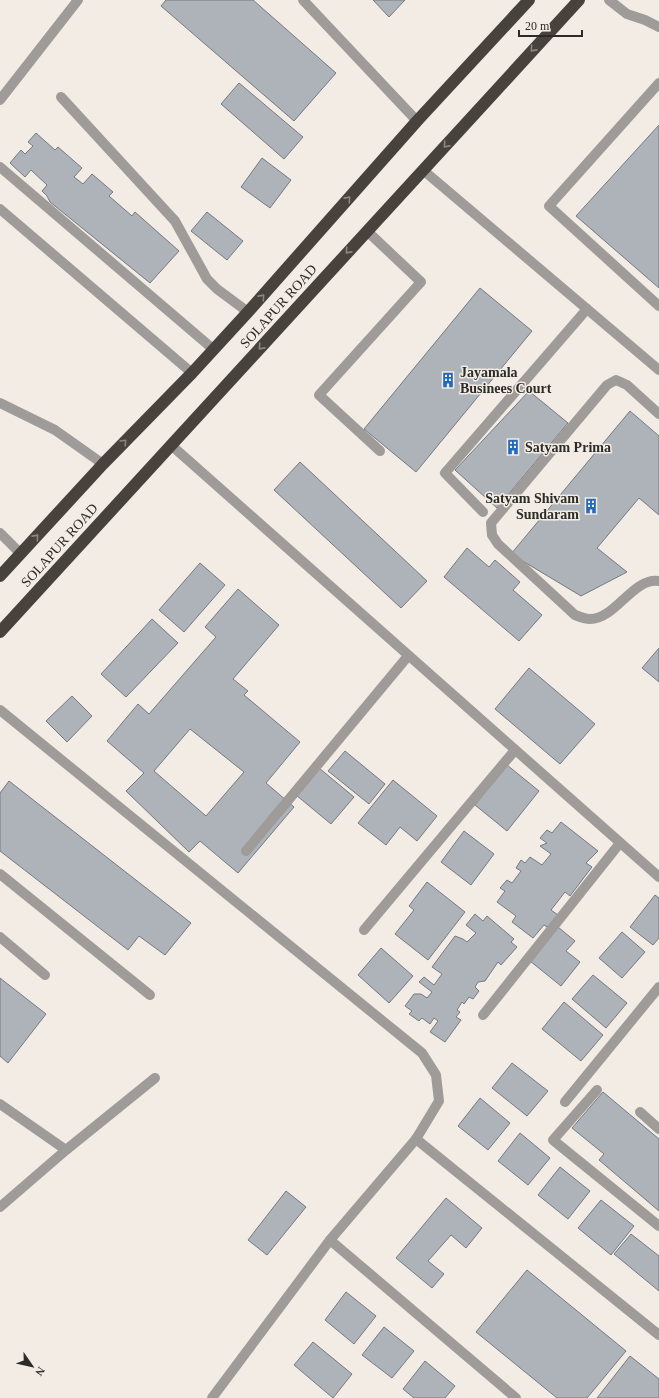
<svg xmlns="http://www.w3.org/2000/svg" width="659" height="1398" font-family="Georgia,serif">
<rect width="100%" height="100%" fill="#f2ece5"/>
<g fill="#aeb3ba" stroke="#757a81" fill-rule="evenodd">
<polygon points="166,0 253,0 336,73 294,121 161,6"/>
<polygon points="373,0 405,0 389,17"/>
<polygon points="239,83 303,137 284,159 221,104"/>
<polygon points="659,125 659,288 576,216"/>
<polygon points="36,133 55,150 58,147 82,168 74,177 83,184 92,174 113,192 109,196 132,216 135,212 179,251 150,283 50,202 47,196 42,191 47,185 31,170 25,177 10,163 21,150 25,154 33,146 28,142"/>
<polygon points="262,158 291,180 270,208 241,187"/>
<polygon points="207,212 243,241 227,260 191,231"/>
<polygon points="480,288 532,331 416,472 364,429"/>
<polygon points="529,391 568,423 497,508 455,470"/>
<polygon points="630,411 659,436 659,515 639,498 597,548 627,572 581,596 511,554"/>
<polygon points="300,462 427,581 401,608 274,490"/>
<polygon points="467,548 489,567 495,560 520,582 513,590 542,615 519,641 444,577"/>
<polygon points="200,563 225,585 184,632 159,610"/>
<path d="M238,589L279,625L233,679L248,691L244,695L300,742L266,783L294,807L238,873L200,841L189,852L126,791L144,773L107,741L138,704L149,714L216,637L205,627ZM190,729L244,772L206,816L154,771Z"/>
<polygon points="152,619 178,643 126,697 101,674"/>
<polygon points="659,648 659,682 642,668"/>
<polygon points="529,668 595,724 560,764 495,709"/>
<polygon points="72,696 92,716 67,742 46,721"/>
<polygon points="345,751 385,784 369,804 328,771"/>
<polygon points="507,765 539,791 507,831 475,805"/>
<polygon points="319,768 354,797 331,824 296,795"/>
<polygon points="393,780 437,816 417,841 400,827 386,845 358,823"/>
<polygon points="9,781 191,923 165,955 139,936 128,950 0,851 0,793"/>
<polygon points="561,822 598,851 586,863 592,867 570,896 565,892 551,910 558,915 549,928 544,925 533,938 512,922 516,916 497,902 505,891 500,888 507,880 512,883 521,871 516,868 521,860 525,863 530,857 542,865 551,854 540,846 547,843 540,838 547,830 552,833"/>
<polygon points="464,831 494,854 471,885 441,862"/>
<polygon points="427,882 465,912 428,960 395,934 414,910 409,906"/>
<polygon points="655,895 659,898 659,938 653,945 630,927"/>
<polygon points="475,914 483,921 487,916 514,939 511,942 517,947 501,965 498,962 485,981 478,982 475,987 479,991 473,999 469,997 464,1004 462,1002 457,1010 460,1012 456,1017 461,1020 445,1042 430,1032 438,1021 434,1018 430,1024 422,1018 419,1021 409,1014 412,1011 405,1006 414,994 421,994 427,998 432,992 419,982 424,977 434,985 442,974 432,967 455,936 463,939 467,942 476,933 466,925"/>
<polygon points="558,927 575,941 566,951 580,962 561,986 530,961"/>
<polygon points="622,932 645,952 622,978 599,958"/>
<polygon points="381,948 413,976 389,1003 358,975"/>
<polygon points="593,975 627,1003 606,1028 572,999"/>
<polygon points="0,978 46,1014 8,1063 0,1056"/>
<polygon points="564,1002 603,1035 581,1061 542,1029"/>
<polygon points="512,1063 548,1091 527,1116 492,1088"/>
<polygon points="603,1092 659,1139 659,1211 599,1160 604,1154 572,1128"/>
<polygon points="480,1098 510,1123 488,1150 458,1126"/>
<polygon points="520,1133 550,1158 528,1185 498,1161"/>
<polygon points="560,1167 590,1191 568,1219 538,1195"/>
<polygon points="286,1191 306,1207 267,1255 248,1240"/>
<polygon points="446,1198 482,1228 466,1248 451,1235 428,1261 444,1274 432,1288 396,1258"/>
<polygon points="601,1200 634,1226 611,1255 578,1228"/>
<polygon points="631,1234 659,1256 659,1291 614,1254"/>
<polygon points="527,1270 626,1351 587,1398 557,1398 476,1332"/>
<polygon points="346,1292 376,1316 354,1344 325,1320"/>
<polygon points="384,1327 414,1351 392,1378 362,1355"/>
<polygon points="313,1342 352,1374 333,1398 294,1365"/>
<polygon points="630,1356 659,1379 659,1398 597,1398"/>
<polygon points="425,1361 455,1386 445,1398 414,1398 403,1389"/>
</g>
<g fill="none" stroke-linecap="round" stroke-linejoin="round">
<g stroke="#9e9b99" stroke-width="10">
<polyline points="303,0 417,121"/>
<polyline points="609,0 627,14 645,20 659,27"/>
<polyline points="659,83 549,206 659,306"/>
<polyline points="61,97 175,221 207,279 217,289 248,312"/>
<polyline points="0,100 78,0"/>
<polyline points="0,167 213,349"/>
<polyline points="423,170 659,370"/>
<polyline points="0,209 192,373"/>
<polyline points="367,231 421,282 319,395 380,451"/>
<polyline points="0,403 55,430 103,464"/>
<path d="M659,414L627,385L616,380L607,385L491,523L492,535L498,544L575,615C580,617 585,619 590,619C616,619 633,577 659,581"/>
<polyline points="171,445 659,877"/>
<polyline points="483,512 445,473 587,309"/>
<polyline points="0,533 21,554"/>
<polyline points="0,710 422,1053 436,1075 439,1101 416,1139 330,1240 212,1398"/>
<polyline points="246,851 408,656"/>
<polyline points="0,874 150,995"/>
<polyline points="364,930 515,750"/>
<polyline points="0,937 45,975"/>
<polyline points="483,1015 620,843"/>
<polyline points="597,1090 553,1140 659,1226"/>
<polyline points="565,1102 659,987"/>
<polyline points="0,1104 66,1150"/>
<polyline points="640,1112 659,1129"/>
<polyline points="416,1139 659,1335"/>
<polyline points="0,1207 66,1150 155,1078"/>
<polyline points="330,1240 516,1398"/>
</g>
<g stroke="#47423c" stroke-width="12">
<polyline points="0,576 103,464 192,373 248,312 417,121 529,0"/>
<polyline points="0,632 579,0"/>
</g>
</g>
<defs><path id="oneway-chevron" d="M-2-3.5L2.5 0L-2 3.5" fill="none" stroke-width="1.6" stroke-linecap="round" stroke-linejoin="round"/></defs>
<g stroke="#8b8680">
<use href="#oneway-chevron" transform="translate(533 49) rotate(132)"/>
<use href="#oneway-chevron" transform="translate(446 145) rotate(132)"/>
<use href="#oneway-chevron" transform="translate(348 199) rotate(-48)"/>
<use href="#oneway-chevron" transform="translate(348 251) rotate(132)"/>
<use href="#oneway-chevron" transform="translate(262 297) rotate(-48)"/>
<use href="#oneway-chevron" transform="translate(261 347) rotate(132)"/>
<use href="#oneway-chevron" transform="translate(124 442) rotate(-46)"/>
<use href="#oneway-chevron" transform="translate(36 537) rotate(-48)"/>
</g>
<defs>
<g id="building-bare" transform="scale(1.2)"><path d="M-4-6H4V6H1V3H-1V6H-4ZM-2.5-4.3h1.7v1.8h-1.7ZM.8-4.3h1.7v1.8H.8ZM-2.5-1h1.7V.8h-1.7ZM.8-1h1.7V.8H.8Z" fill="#2369b9" stroke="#f2ece5" stroke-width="2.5" paint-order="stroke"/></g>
</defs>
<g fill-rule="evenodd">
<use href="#building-bare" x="448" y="380"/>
<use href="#building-bare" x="513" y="447"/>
<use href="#building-bare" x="591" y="506"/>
</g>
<g text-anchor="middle" stroke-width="3" stroke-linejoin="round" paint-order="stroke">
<g font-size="14" fill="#2d2b28" stroke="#f2ece5">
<text transform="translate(278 306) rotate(-48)" y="5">SOLAPUR ROAD</text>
<text transform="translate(59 545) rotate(-48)" y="5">SOLAPUR ROAD</text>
</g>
<g font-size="14" font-weight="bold" fill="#2d2b28" stroke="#f2ece5" text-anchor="start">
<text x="460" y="377">Jayamala<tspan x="460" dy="16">Businees Court</tspan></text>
<text x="525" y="452">Satyam Prima</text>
<text x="579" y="503" text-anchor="end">Satyam Shivam<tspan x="579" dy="16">Sundaram</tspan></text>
</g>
</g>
<g transform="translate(32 1366) rotate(124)" stroke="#f2ece5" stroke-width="3" paint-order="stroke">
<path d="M0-3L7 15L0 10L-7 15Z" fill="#2d2b28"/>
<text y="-6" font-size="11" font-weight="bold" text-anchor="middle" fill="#2d2b28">N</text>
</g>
<path d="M519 30v6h63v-6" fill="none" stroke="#2d2b28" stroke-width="2"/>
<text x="525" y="30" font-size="12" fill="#2d2b28" stroke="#f2ece5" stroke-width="3" paint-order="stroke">20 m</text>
</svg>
